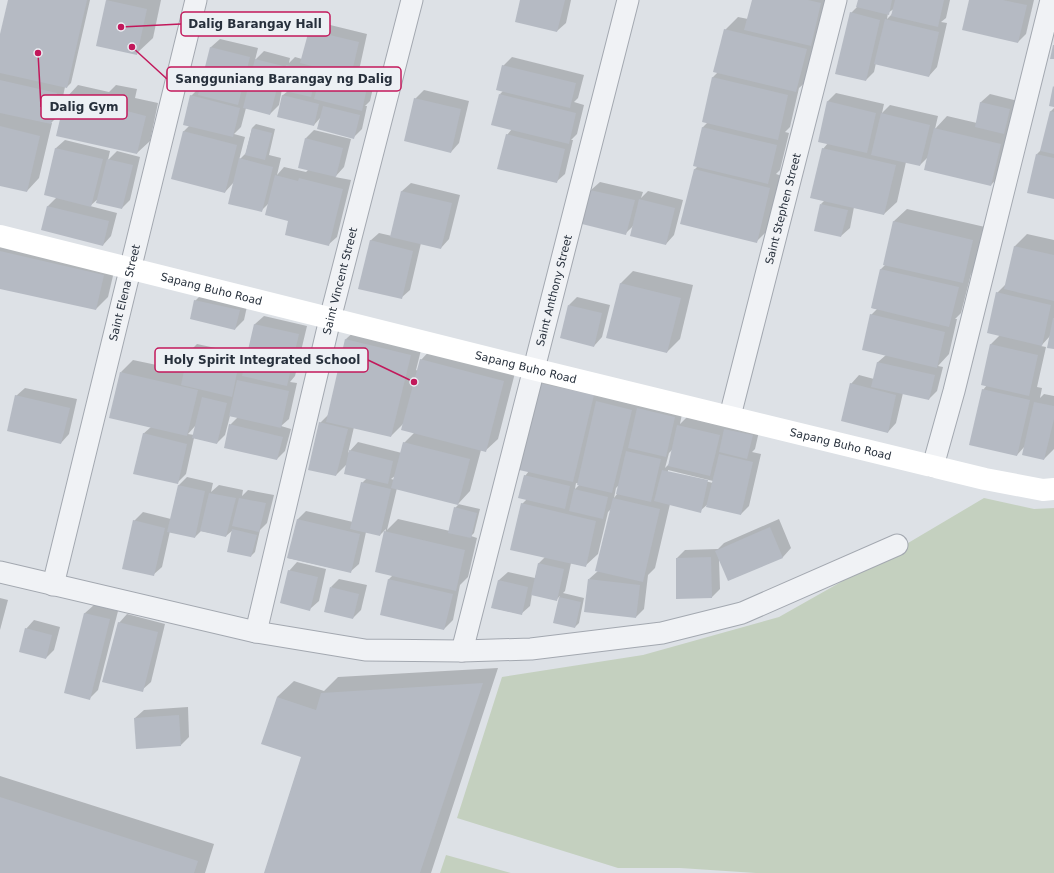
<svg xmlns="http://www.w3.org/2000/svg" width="1054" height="873" font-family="'DejaVu Sans',sans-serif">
<rect width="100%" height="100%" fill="#dde1e6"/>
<g fill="#c4d0bf">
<polygon points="984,498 1034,509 1054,508 1054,873 756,873 680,868 618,868 457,818 502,677 643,655 779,617 871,565"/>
<polygon points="446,855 511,873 440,873"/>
</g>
<g fill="#0003" fill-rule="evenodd">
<polygon points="9,0 90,0 71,83 67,87 65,87 59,115 51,123 52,123 39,178 27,191 0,185 0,39"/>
<polygon points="107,0 161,0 153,38 136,54 97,45"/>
<polygon points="521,0 571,0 566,23 557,31"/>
<polygon points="753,0 831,0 809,79 799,88 790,127 785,132 789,133 780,170 776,174 782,176 769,229 756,242 694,170 698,166 703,127 708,122 713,77 718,72 725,30 738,17 748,19"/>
<path d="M859,0H950L946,18L941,22L947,23L937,67L929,76L876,63L874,72L866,80L851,13L857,7ZM895,8L894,12L887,19L888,13Z"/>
<polygon points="970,0 1034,0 1026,34 1018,42"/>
<polygon points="318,22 367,34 360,66 356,70 376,75 370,101 365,106 367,106 362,129 354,137 321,117 314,125 278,116 283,95 288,91 282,89 279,105 270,114 246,108 241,127 234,134 245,137 239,160 246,153 252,128 256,124 275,129 269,155 281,158 277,175 284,167 306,172 309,169 306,138 314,130 351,139 344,167 335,177 351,180 337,237 328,245 289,220 269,203 261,211 234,182 225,192 183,132 190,125 191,96 200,87 201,88 211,47 220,39 258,48 255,60 264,51 290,58 289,63 295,57 302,59 310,30"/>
<polygon points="512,57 584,75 578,98 574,102 584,105 577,134 571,140 573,140 565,174 556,182 507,135 512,129 500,94 503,91 503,66"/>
<polygon points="78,85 109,92 116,85 137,89 135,98 158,103 150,141 137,153 57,135 66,98"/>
<polygon points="424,90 469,101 459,143 451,152 415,99"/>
<polygon points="836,93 884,104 882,113 890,105 938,116 935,129 947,116 977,123 981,102 990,94 1018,101 1012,125 1007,130 1013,132 1003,172 991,185 929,156 920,165 906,162 897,202 884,214 854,207 850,228 841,236 821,204 825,200 823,149 828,143 828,101"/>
<polygon points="1054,108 1054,198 1037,154 1041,150 1051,111"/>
<polygon points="65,140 110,151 108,160 117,151 140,157 130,200 122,208 99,198 90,206 117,213 111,236 103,245 42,229 48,206 57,197 45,194 56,148"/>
<polygon points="600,182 643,192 641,198 648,191 683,200 674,235 666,244 633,226 626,233 583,223 591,190"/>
<polygon points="411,183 460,195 449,239 441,248 421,243 410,290 401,298 370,241 379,233 392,236 402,191"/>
<polygon points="907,209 985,227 975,270 971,274 961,313 955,319 957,319 949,354 938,366 943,367 937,391 929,399 903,393 896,423 888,432 851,384 859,375 874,379 878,362 886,355 871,315 877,309 872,308 881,269 886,264 894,221"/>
<polygon points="1027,234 1054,240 1054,348 1050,336 1041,346 1046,347 1037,387 1042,388 1040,398 1044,394 1054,396 1054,453 1054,449 1044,459 1025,446 1017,455 983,390 987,385 982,384 991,344 1000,335 997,293 1006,284 1015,246"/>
<polygon points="0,236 116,263 108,297 96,309 0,287"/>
<polygon points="633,271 693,285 680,339 667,352 608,337 621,283"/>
<polygon points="204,292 248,302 244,320 235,329 195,301"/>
<polygon points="577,297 610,305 602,337 594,346 569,305"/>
<path d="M264,316L307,326L295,376L290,382L297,383L289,419L281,426L291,429L285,451L277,459L230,425L238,417L230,416L225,435L217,443L194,438L186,474L177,483L143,434L151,427L121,372L133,360L185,371L189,352L197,344L248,355L255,324ZM196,425L194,435L188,434Z"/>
<path d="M359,327L423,342L416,370L418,371L421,360L433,347L516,369L498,439L485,451L481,450L470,491L458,504L480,509L474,533L471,536L477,538L468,577L460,585L453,620L444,629L381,614L389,579L393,575L376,571L386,529L380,535L366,532L359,564L350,572L288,558L298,519L306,511L353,522L362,483L367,478L347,464L336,475L320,423L329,414L346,339ZM404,423L414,433L404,443L402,453L358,442L348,453L354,427L391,436ZM396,475L395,480L391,479ZM397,488L459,504L455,508L450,531L398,519L387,530Z"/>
<path d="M553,370L683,409L680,424L687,417L760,427L755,449L752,452L761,454L749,506L741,514L709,503L700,511L670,504L655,568L648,575L644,609L636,617L589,579L598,571L611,509L608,512L598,554L585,566L571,563L565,591L563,593L584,598L579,623L575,627L554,622L560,596L556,600L532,594L530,606L521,614L493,608L499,580L508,572L535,578L539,563L545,557L522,504L527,499L525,476L529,471L540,383ZM673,449L669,464L665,468L669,453ZM668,470L713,481V483L668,472ZM576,483L580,484L575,489ZM620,484L617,494L614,498L616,488Z"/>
<polygon points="25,388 77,399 69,434 61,443 16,396"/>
<polygon points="187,477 213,483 211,492 219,485 243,490 242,496 248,490 274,495 267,523 260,530 255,552 251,556 233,530 226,536 201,531 195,537 170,531 162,567 153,575 134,521 143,512 171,519 179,485"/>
<polygon points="779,519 791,548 783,557 729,580 719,559 720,589 711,598 677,558 685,550 718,549 724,543"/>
<polygon points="297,562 326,569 319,601 310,609 289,571"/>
<polygon points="339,579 367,585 361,610 353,618 331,587"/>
<polygon points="0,598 8,600 0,630"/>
<polygon points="94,605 118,611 98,690 90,698 85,613"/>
<polygon points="127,614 165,624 151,682 142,690 119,623"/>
<polygon points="34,620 60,627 54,650 46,658 26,629"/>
<polygon points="498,668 431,873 265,873 302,756 277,697 294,681 324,691 338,677"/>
<polygon points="188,707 189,737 181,745 135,718 144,710"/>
<polygon points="0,776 214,844 205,873 0,873"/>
</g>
<g fill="#b5bac3">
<polygon points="8,0 87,0 67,88 0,73 0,34"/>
<polygon points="106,0 147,9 137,55 96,46"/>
<polygon points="520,0 565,0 557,32 515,22"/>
<polygon points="752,0 808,0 821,3 811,46 744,30"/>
<polygon points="858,0 892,0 889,15 856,7"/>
<polygon points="895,0 944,0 938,27 891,16"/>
<polygon points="969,0 1003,0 1027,5 1018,43 962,30"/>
<polygon points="850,12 880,20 866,81 835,74"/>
<polygon points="885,19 939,32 929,77 874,64"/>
<polygon points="724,29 807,49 796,92 713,72"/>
<polygon points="309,30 359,42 351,76 300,63"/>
<polygon points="1053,45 1054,45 1054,59 1050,59"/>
<polygon points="210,47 250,57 238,105 198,95"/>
<polygon points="255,59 283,66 270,115 243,108"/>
<polygon points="286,65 317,72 311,97 280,90"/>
<polygon points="502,65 576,83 570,108 496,90"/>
<polygon points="321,72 368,83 362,111 314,99"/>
<polygon points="712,77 788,95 778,140 702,122"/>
<polygon points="0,80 57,93 51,124 0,113"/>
<polygon points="1053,86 1054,87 1054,107 1049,106"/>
<polygon points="499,94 576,113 569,144 491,125"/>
<polygon points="190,95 240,108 233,137 183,125"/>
<polygon points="282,95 319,104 314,126 277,117"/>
<polygon points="103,97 125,102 123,110 146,116 137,154 56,136 65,98 101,105"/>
<polygon points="414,98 461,109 451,153 404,141"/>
<polygon points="827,101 876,113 867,153 818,142"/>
<polygon points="980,102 1010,109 1004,134 975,127"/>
<polygon points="323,106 360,115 354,139 317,129"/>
<polygon points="1050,111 1054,112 1054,154 1040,151"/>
<polygon points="881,113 930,125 920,166 871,155"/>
<polygon points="0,126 40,136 27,192 0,186"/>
<polygon points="702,127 777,145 768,184 693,166"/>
<polygon points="252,128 272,133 265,160 245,155"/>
<polygon points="934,128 1001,144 991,186 924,170"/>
<polygon points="183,131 237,145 225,193 171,179"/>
<polygon points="506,134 565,149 557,183 497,169"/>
<polygon points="305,138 343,148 336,177 298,168"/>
<polygon points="55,148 103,159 91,207 44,195"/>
<polygon points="822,148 896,165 884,215 810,198"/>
<polygon points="1036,154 1054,158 1054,199 1027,193"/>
<polygon points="239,158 273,167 262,212 228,204"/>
<polygon points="107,159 133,165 122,209 96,203"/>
<polygon points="694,169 770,188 757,243 680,224"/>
<polygon points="275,175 298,181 299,178 343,189 329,246 285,235 288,221 265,215"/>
<polygon points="590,190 635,200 626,235 582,224"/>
<polygon points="401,191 452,203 441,249 390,237"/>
<polygon points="639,199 675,208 666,245 630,236"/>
<polygon points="820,204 848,210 841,237 814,231"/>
<polygon points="47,206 109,221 103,246 41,230"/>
<polygon points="893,221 973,240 963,283 883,265"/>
<polygon points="370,240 413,251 402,299 358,289"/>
<polygon points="1014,246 1054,255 1054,301 1004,289"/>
<polygon points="0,251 104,275 96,310 0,289"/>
<polygon points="880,269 959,287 949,327 871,308"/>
<polygon points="620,283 681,298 667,353 606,338"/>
<polygon points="996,292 1051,305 1042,346 987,333"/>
<polygon points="194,300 240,310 235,330 190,319"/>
<polygon points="568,305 602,313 594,347 560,338"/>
<polygon points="870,314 945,332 937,368 862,350"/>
<polygon points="1053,318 1054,318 1054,349 1047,348"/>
<polygon points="254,324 299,334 287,386 242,376"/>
<polygon points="345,339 411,355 391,437 326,422"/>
<polygon points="990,344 1038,355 1029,396 981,385"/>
<polygon points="188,352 239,363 232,397 181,385"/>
<polygon points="420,359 504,381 486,452 401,430"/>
<polygon points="877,362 935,375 929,400 871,387"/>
<polygon points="120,372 198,390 187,436 109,418"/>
<polygon points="237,380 289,391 281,428 229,416"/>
<polygon points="539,383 594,395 573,482 519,470"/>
<polygon points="850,383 896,395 888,433 841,421"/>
<polygon points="982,389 1030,400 1017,456 969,445"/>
<polygon points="15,395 70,408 61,444 7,431"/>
<polygon points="202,397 227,403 217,444 192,438"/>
<polygon points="596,401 632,410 612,493 577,485"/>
<polygon points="1034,402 1054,406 1054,419 1044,460 1022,455"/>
<polygon points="637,408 675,417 666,457 628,448"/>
<polygon points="319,422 348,429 336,476 308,470"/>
<polygon points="229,424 283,437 277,460 224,448"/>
<polygon points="677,425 720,435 710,476 668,466"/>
<polygon points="724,429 753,435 747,459 719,452"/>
<polygon points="143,433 187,444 178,484 133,474"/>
<polygon points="403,442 470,459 458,505 391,488"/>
<polygon points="349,450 393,461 388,484 344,474"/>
<polygon points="626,451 661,459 651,502 616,494"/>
<polygon points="719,454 753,462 741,515 706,507"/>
<polygon points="662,470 708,480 701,513 654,501"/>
<polygon points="524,475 570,486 565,509 518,498"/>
<polygon points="361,482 391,489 380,536 350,529"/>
<polygon points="178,485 205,491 195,538 167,532"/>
<polygon points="574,489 608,497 603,519 569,511"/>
<polygon points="209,493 236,498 226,537 200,531"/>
<polygon points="239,498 266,503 259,532 232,526"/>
<polygon points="613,498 660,509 643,582 595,571"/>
<polygon points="521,503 596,521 586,567 510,550"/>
<polygon points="454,507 477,513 471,538 448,533"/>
<polygon points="297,519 360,534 351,573 287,558"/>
<polygon points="133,520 165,528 154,576 122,569"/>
<polygon points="770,527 783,558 728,581 715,551"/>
<polygon points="232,529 257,535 251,557 227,552"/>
<polygon points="384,531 465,550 456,591 375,572"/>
<polygon points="711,557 712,598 676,599 676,558"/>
<polygon points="538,563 564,569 557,601 531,595"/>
<polygon points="288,570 318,577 310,611 280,603"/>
<polygon points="388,579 453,594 444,630 380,615"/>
<polygon points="588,579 640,585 636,618 584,612"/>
<polygon points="498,580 528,587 522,615 491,608"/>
<polygon points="330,587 359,594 353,619 324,612"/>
<polygon points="559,597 581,602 575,628 553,623"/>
<polygon points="84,613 110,619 90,700 64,693"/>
<polygon points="118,622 158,632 143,692 102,682"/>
<polygon points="25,628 52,635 46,659 19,652"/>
<polygon points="483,683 420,873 264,873 301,757 261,744 277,697 316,710 321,693"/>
<polygon points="179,715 181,746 136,749 134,718"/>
<polygon points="0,797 198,861 194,873 0,873"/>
</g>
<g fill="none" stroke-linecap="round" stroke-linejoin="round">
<g stroke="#a3a8b0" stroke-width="23">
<g id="street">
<path id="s1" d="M730,416L836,0"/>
<polyline points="933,466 954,391 1051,0"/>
<polyline points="0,572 256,632 365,650 462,651 531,649 662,633 742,613 897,545"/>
<path id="s2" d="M53,585L196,0"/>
<path id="s3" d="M256,632L330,319L412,0"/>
<path id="s4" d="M462,651L628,0"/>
</g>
</g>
<use href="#street" stroke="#f0f2f5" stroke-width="21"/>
<path stroke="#fff" stroke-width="22" id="s5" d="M0,236L533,369L985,479L1043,490L1054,489"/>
</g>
<g text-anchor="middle" stroke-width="4" stroke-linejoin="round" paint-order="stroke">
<g font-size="11" fill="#27303c" stroke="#ecf0f4">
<text dy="4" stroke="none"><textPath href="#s1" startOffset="214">Saint Stephen Street</textPath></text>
<text dy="4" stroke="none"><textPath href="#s3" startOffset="361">Saint Vincent Street</textPath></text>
<text dy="4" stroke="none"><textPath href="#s5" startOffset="218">Sapang Buho Road</textPath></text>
<text dy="4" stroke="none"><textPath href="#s4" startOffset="372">Saint Anthony Street</textPath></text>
<text dy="4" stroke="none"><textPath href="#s2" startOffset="301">Saint Elena Street</textPath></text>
<text dy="4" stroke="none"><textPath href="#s5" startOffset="542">Sapang Buho Road</textPath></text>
<text dy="4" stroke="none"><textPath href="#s5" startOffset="866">Sapang Buho Road</textPath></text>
</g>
</g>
<path fill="none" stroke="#c2185b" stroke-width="1.5" d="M121 27L181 24M132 47L167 79M38 53L41 107M414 382L368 360"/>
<g fill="#c2185b" stroke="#ecf0f4" stroke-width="1.5">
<circle cx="121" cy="27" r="4"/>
<circle cx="132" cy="47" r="4"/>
<circle cx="38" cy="53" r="4"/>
<circle cx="414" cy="382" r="4"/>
</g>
<g fill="#ecf0f4" stroke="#c2185b" stroke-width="1.5">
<rect x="181" y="12" width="149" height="24" rx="4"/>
<rect x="167" y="67" width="234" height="24" rx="4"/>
<rect x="41" y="95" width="86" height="24" rx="4"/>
<rect x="155" y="348" width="213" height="24" rx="4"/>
</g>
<g font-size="12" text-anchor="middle" font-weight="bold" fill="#27303c">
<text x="255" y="28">Dalig Barangay Hall</text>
<text x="284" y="83">Sangguniang Barangay ng Dalig</text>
<text x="84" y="111">Dalig Gym</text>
<text x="262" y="364">Holy Spirit Integrated School</text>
</g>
</svg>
